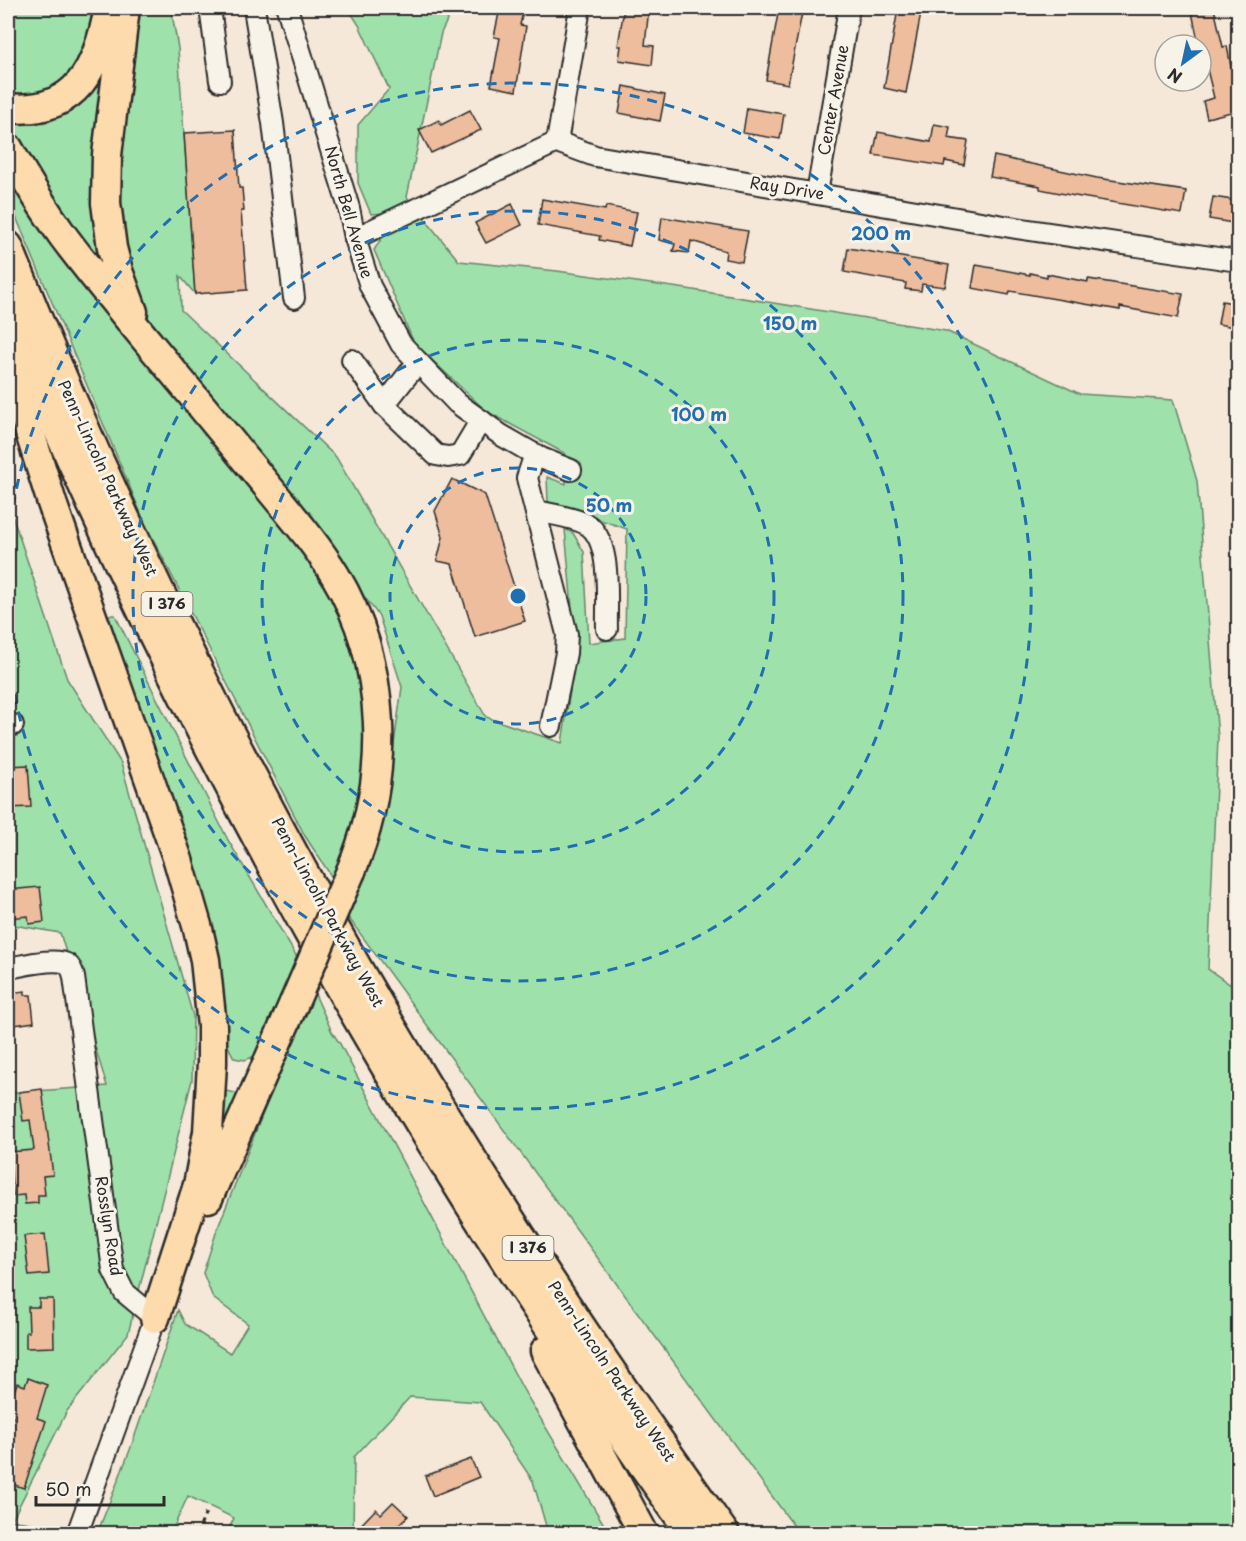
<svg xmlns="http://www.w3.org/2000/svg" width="1246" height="1541" font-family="'Playpen Sans',sans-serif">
<rect width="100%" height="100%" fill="#f5e8d9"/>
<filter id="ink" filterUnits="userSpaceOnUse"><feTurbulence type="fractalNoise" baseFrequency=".0167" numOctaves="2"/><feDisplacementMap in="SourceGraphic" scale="12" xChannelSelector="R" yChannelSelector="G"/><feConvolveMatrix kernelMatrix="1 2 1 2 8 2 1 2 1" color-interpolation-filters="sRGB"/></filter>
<g filter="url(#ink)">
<g fill="#9fe1ab" stroke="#65866b" stroke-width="1.5">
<polygon points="8,8 69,8 73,10 75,8 109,8 113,23 58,93 8,100"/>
<polygon points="131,8 171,8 178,48 195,294 180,276 181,310 336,457 486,717 562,743 576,653 565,529 573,533 584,552 589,643 625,638 627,529 548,502 547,477 566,484 564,453 486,411 414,343 374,250 383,236 383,213 371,214 358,183 358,125 389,89 359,25 348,8 453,8 441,33 407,197 459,261 557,271 687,289 946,331 1080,394 1173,400 1197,481 1218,738 1208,969 1238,990 1238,1533 799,1533 348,917 361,887 384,815 402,687 379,616 219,406 153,332 137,300 118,225 112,160"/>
<polygon points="90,82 107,87 103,268 33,169 11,127 15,121"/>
<polygon points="8,174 224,454 315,566 337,609 356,659 366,729 362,787 355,835 333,879 305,836 145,523 8,198"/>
<polygon points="8,494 10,509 67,679 121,763 193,1016 192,1080 128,1334 67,1411 12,1520 65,1529 64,1533 8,1533 8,1093 107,1086 60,933 8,924"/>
<polygon points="99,615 115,615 228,840 298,959 258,1055 245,1060 234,1058 226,1042"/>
<polygon points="314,992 332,1032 340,1044 524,1391 609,1533 548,1533 533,1481 480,1402 410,1397 354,1457 353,1533 227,1533 234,1518 188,1496 171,1533 97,1534 130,1450 178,1310 185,1324 230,1353 248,1324 213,1298 203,1273 217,1230 281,1067"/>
<polygon points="221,1090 241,1094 219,1144"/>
</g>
<g fill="#edbd9d" stroke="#2b2b2b" stroke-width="1.5">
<polygon points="500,8 524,8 520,25 526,26 516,91 491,86 500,38 494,37"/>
<polygon points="624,8 649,8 645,45 654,46 652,65 619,60 621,46 618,46"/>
<polygon points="779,8 803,8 788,84 766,80"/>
<polygon points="1191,8 1214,8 1223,47 1227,46 1234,82 1235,82 1239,94 1239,110 1207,118 1203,101 1214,98 1207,69 1201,70 1201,45 1199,45"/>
<polygon points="898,9 921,13 906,93 884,88"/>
<polygon points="624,86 665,95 660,121 619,113"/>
<polygon points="747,108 784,114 780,139 743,133"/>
<polygon points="470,110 481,130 431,153 419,130 439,120 441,125"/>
<polygon points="934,124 950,127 948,138 968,141 964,165 945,161 944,166 873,155 878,132 931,142"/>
<polygon points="235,130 239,188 242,188 244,211 241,211 247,290 195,294 184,133"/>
<polygon points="994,156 1097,178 1186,191 1182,214 1075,196 1040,189 1040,186 990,177"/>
<polygon points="1213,197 1239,201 1239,224 1209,219"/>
<polygon points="542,199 605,210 606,206 637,212 630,246 599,240 600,236 538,225"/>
<polygon points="512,204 522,225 486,243 475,223"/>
<polygon points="662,217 748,231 742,262 725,259 726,251 691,241 689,253 673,251 675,244 659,240"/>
<polygon points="848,248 949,265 945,287 922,284 921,291 905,289 906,283 844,272"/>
<polygon points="976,265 1030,275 1030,273 1047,277 1047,274 1088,282 1088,279 1183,294 1178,318 1120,307 1120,310 1010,291 1009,295 972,288"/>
<polygon points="1222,301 1239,304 1239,328 1218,324"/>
<polygon points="452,479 485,495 525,621 475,637 452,564 437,561 443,537 435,511"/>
<polygon points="28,765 31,807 8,808 8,766"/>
<polygon points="40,887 44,922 29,924 28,916 8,918 8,890"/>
<polygon points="25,991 25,995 31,995 34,1022 8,1026 8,998 11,998 10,993"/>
<polygon points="42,1089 53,1175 43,1176 45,1195 38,1195 38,1203 25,1204 24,1195 13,1196 9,1152 34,1150 30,1120 23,1121 19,1092"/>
<polygon points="45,1234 49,1274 29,1276 24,1236"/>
<polygon points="39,1299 53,1299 54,1347 26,1348 26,1332 29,1332 28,1307 39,1307"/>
<polygon points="28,1378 47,1385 37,1418 46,1421 24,1488 8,1483 8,1434 13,1417 8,1415 8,1411 17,1383 25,1386"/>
<polygon points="471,1459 479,1477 433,1496 425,1476"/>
<polygon points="393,1502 408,1516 391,1533 353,1533 376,1509 381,1514"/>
</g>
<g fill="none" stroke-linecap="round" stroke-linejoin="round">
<g stroke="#2b2b2b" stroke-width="24">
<g id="minor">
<polyline points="210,8 220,81"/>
<polyline points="254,8 273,123 294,298"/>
<polyline points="287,8 349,208 355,238 370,286 401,344 457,403 501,435 541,458 571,470"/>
<polyline points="557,142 580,8"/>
<polyline points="817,193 849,8"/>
<polyline points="355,238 557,142 595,156 1016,228 1238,261"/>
<polyline points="352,360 384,405 436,455 448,457 460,455 481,420"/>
<polyline points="384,405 418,362"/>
<polyline points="535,454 527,478 567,634 566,653 551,726"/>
<path d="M536,511C550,514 573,517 586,524C613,539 606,601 607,629"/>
<polyline points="8,726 13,725"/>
<path d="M8,968C21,966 55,957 67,964C71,967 73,972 74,977L113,1270L124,1292L155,1318L77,1534"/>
</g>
</g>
<g stroke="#2b2b2b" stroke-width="33">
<g id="highway">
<polyline points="125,8 107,155 106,203 112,248 118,271 133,312"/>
<path d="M8,108C77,115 98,67 109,8"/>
<path d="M8,148C25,178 43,208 63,236C107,295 156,351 203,408C228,438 253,469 278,499C298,523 318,547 335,575C388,663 391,777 351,871"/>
<path d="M8,246C132,556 287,863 464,1146C546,1278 634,1407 725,1534"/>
<path d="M8,313C188,745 418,1155 692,1534"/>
<polyline points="8,363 52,503 178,860 198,929 205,960 212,1026 212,1063 208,1132 198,1185 155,1318"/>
<polyline points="208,1198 294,1003"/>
<polyline points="545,1351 644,1534"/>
</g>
</g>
<polyline stroke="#2b2b2b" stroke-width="3" stroke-dasharray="4.5 4.5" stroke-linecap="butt" points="197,1534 207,1510"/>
<use href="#minor" stroke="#f7f3e8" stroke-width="20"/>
<use href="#highway" stroke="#fedbac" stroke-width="28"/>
<g stroke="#2b2b2b" stroke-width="33" stroke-linecap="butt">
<polyline id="highway-bridge" points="294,1003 351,871"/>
</g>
<use href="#highway-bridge" stroke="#fedbac" stroke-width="28"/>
</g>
</g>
<g fill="none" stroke="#1f6fb2" stroke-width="3" stroke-dasharray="10 8">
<circle cx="518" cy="596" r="128"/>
<circle cx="518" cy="596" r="256"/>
<circle cx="518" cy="596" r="385"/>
<path d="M8 542A513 513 0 1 1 8 650"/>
</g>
<g text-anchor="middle" stroke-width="6" stroke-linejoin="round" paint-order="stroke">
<g fill="#f7f3e8" stroke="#686764" stroke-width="1.5">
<rect x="141.5" y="592" width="51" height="24" rx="4.5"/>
<rect x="502.5" y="1236" width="51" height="24" rx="4.5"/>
</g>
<g font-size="15" font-weight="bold" fill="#2b2b2b">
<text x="167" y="609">I 376</text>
<text x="528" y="1253">I 376</text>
</g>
<g font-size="16" fill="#2b2b2b" stroke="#f7f3e8">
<text transform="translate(833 100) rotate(-80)" y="6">Center Avenue</text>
<text transform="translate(787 188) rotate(9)" y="6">Ray Drive</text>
<text transform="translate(349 212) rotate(74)" y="6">North Bell Avenue</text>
<text transform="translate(108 478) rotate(65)" y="6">Penn-Lincoln Parkway West</text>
<text transform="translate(328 912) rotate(61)" y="6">Penn-Lincoln Parkway West</text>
<text transform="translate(109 1226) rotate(81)" y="6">Rosslyn Road</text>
<text transform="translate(612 1371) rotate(56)" y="6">Penn-Lincoln Parkway West</text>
</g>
</g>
<circle cx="518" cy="596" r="9" fill="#1f6fb2" stroke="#f7f3e8" stroke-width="3"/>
<g font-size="18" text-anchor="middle" font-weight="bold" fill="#1f6fb2" stroke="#f7f3e8" stroke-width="6" stroke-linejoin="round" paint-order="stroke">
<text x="881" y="240">200 m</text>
<text x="790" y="330">150 m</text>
<text x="699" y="421">100 m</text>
<text x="609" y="512">50 m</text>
</g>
<rect width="1246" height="1541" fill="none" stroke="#f7f3e8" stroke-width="30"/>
<rect x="15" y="15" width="1216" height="1511" fill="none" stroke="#2b2b2b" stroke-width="2" filter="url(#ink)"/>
<g transform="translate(1183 63) rotate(213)"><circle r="28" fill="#f7f3e8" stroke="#a5a39c" stroke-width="1.5"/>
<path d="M0-4.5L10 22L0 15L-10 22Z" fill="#1f6fb2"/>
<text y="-9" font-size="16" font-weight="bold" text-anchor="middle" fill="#2b2b2b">N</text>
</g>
<path d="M36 1496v9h128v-9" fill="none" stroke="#2b2b2b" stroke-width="3"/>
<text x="45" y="1496" font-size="18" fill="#2b2b2b" stroke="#f7f3e8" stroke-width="4.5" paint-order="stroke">50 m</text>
</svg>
